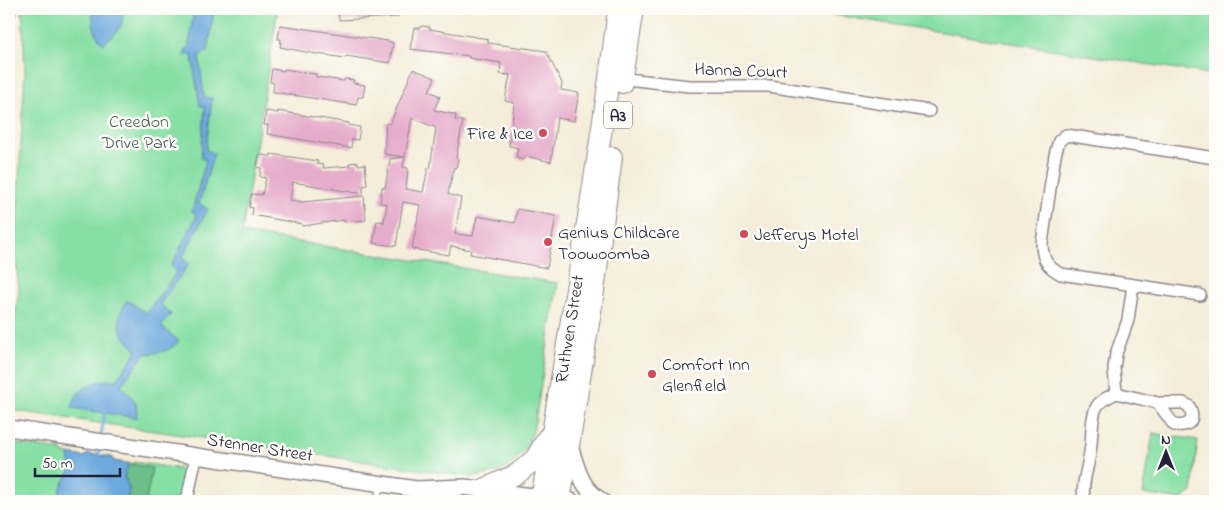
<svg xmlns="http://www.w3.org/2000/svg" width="1224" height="510" font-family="'Indie Flower',sans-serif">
<rect width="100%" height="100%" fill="#fdfcf7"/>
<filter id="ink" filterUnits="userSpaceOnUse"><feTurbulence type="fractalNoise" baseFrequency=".02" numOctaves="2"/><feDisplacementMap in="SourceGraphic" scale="10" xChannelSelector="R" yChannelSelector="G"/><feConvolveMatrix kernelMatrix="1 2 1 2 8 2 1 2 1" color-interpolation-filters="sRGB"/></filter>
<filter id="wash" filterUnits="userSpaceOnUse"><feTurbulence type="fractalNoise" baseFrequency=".0096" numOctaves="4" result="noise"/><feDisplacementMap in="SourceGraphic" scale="20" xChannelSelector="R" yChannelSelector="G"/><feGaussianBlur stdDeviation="1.12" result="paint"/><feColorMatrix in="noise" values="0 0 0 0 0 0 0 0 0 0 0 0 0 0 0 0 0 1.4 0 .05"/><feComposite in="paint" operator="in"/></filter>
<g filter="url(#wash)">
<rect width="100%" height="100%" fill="#f5edda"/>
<g fill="#86dfa4" stroke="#548070">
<path d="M22,9H278L242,233L558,283L534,427C529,446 518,464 498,472C490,475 479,476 471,477L9,410V353L19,290L15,251L25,70Z"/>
<polygon points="795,9 1215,9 1215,75"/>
<polygon points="1153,433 1198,440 1192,492 1181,500 1143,494"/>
<polygon points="9,443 62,450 62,453 84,457 88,454 111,457 114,461 134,464 134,462 181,469 188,471 185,494 181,501 9,501"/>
</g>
<polygon fill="#6cbe8a" stroke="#477062" points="129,464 152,468 146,501 127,501 129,488 124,476"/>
<g fill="#6ca9dd" stroke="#47668c">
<path d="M93,9H122C126,27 115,34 103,44C94,36 92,21 93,9Z"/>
<path d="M194,9H214L208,52L199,55L204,97L212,98L206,150L214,153L199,204L208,209L182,258L189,264L160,304L171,314L161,326L179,341C170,352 158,353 145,354L121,385L136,402L137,418L72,408C76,386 97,379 117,380L137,351C120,335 113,322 127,300L146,313L177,272L171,266L197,216L192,211L206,160L201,158L205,106H200L192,55H184L189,45Z"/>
<polygon points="69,454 84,457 88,454 111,457 114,461 129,464 124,476 129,488 127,501 57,501 61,487 71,469"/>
</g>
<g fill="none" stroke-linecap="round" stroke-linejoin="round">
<g stroke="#6ca9dd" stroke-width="3">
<polyline points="101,436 105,410"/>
<polyline points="98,459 100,445"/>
</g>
</g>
<g id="blocks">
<g fill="#e6accc" fill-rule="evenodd">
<polygon points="338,9 398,9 398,17 339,20"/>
<polygon points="280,25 388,41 393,43 390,63 346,56 345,58 311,53 280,47 281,39 278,39"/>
<polygon points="421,26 430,27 429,29 488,39 488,43 546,51 562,83 561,90 579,93 574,121 557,118 551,162 526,156 524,160 516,158 518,148 509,146 514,103 505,101 510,75 500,74 501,63 469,58 469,56 410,49 414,28 420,28"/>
<polygon points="272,69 284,71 284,69 308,73 316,74 316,77 344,81 345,79 354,80 353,83 365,85 363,97 358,97 356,105 273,92 274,83 270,82"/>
<path d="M413,69L435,78L429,91L440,96L434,110L456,115L455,120L463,121L456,158L458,159L456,168L454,167L448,194L461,198L455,234L473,236L477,216L515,223L517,209L556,216L547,268L470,254L471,250L451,246L449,255L412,249L420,205L403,202L396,246L373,243L377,221L384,222L387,204L380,203L382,187L385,188L390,159L404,157L384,154L386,123L390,124ZM412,118L436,128L430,169L428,168L423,192L406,189L408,168L403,167Z"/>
<polygon points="266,111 278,113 278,111 349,123 348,125 360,127 358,140 352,139 351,148 267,134 268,125 264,125"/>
<polygon points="271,154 318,161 317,164 324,165 323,168 350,166 349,163 358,162 358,165 365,164 367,185 363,186 363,194 293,182 290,200 302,202 364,196 366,220 344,222 344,220 302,226 302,224 252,215 253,208 249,207 252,194 262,195 266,178 260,177 261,168 257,167 259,155 271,156"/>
</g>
</g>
</g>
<g filter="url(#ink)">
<use href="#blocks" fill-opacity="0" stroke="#8c888a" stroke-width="1"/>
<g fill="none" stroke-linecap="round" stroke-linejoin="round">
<g stroke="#8c888a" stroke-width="8">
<polyline id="lane" points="377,501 380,484"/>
</g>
<g stroke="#8c888a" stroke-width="14">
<g id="street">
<polyline points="9,14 10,9"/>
<polyline points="618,78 689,86 769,86 929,111"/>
<path d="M1200,295L1061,274C1047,267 1042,259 1042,243L1055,155L1059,141L1066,135L1215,158"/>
<path d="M1116,393L1158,403H1183L1189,406C1196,421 1189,427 1174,425L1158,403"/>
<polyline points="187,501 194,466 198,456"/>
<path d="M1084,501C1081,484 1088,469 1090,452C1093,437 1090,419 1097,406C1102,399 1109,397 1116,393L1114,368L1116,354L1128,320L1133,285"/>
</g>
</g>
<g stroke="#8c888a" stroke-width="18">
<g id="secondary">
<polyline points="9,428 416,489 464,487 571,501"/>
<path d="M570,446C578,470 580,487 602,501"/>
<polyline points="422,491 446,500 453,501"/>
</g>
</g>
<g stroke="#8c888a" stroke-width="22">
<g id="highway">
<polyline points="622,83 634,9"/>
<polyline points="484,489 517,474 535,459 548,437"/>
<path d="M541,501C567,337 598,174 618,9"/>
<polyline points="560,501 592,305 612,157"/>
</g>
</g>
<use href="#lane" stroke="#fff" stroke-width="5.5"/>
<use href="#street" stroke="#fff" stroke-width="11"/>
<use href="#secondary" stroke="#fff" stroke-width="15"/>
<use href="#highway" stroke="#fff" stroke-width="20"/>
</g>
</g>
<g fill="#d1495b" stroke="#fdfcf7" stroke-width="2">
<circle cx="543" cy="133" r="5"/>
<circle cx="744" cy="234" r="5"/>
<circle cx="548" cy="242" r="5"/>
<circle cx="652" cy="374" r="5"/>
</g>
<g text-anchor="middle" stroke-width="5" stroke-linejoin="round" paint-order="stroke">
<rect fill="#fdfcf7" stroke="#646373" stroke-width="1" x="604" y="101.5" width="28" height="27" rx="4"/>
<g font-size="16" font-weight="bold" fill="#22223b">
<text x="618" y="121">A3</text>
</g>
<g font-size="18" fill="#22223b" stroke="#fdfcf7">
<text transform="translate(741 70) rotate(2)" y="6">Hanna Court</text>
<text transform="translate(569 329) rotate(-81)" y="6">Ruthven Street</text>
<text transform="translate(260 447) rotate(9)" y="6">Stenner Street</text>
</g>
<g font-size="18" fill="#405b5a" stroke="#fdfcf7">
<text x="139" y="127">Creedon<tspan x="139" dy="21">Drive Park</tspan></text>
</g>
<g font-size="18" fill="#22223b" stroke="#fdfcf7" text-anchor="start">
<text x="533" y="139" text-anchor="end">Fire &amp; Ice</text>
<text x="558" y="238">Genius Childcare<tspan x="558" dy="21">Toowoomba</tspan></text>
<text x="754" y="240">Jefferys Motel</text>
<text x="662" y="370">Comfort Inn<tspan x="662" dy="21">Glenfield</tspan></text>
</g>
</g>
<rect width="1224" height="510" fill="none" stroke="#fdfcf7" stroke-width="30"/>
<g transform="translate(1166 452)" stroke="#fdfcf7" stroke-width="4" paint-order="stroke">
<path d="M0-4L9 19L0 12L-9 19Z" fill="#22223b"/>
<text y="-8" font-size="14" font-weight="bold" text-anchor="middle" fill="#22223b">N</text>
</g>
<path d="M35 468v8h85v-8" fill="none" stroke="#22223b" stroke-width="2.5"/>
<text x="42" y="468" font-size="15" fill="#22223b" stroke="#fdfcf7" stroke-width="4" paint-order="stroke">50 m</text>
</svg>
